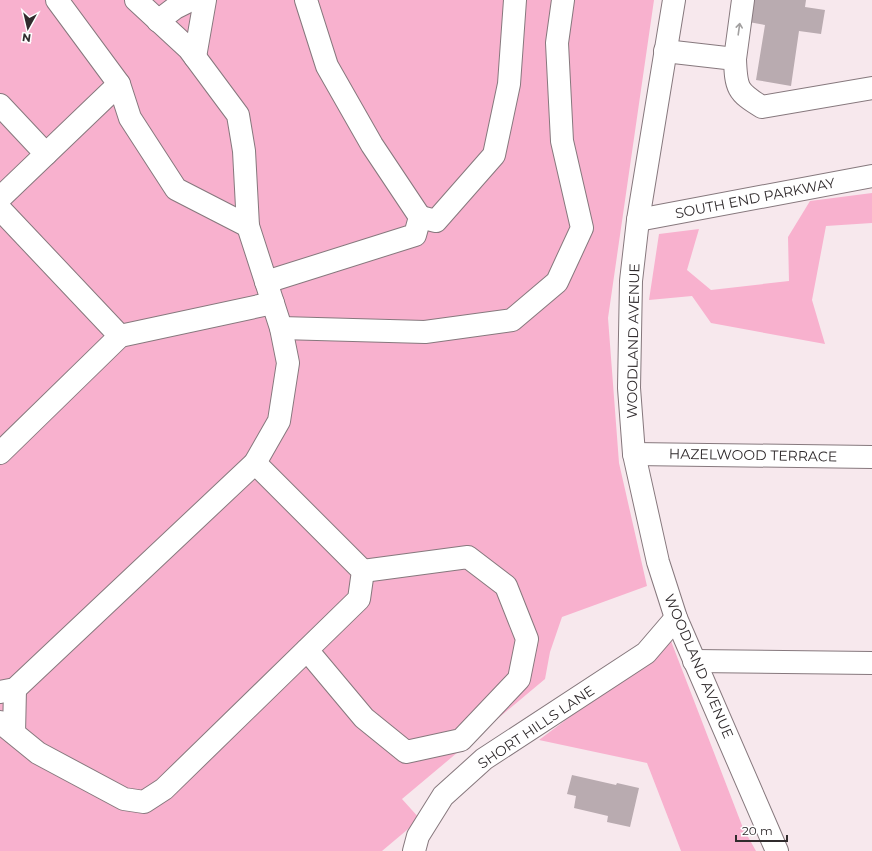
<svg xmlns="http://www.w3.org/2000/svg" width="872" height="851" font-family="Montserrat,sans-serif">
<rect width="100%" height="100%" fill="#f7e8ed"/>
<g fill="#f8b1ce">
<polygon points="0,0 654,0 608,318 619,463 647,586 562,617 550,652 545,679 402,799 420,819 382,851 0,851"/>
<polygon points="872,193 872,223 826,226 812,300 825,344 711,323 692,296 649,300 659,234 699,229 687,270 711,290 789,281 788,237 810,201"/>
<polygon points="671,641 743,828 756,851 681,851 647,763 539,740"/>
</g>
<g fill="#b9abb0">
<polygon points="747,0 806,0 805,7 825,10 821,34 799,31 791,86 756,80 765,25 743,21"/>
<polygon points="572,775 616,785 617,783 639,788 630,827 607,822 608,816 574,808 576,796 567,794"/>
</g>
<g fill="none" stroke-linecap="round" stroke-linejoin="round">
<g stroke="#86787d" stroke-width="24">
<g id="minor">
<polyline points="57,0 119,84 130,118 176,189 248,226"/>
<polyline points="674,0 638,220 631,281 629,388 634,454 658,562 676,618 777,851"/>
<polyline points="158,21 175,8 191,0"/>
<path d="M665,51L735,59C736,88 737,92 762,107L872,88"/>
<polyline points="195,57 205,0"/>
<polyline points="735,59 743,0"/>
<polyline points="0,105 46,154"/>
<polyline points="0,198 119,84"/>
<polyline points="0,209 120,336 0,453"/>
<polyline points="420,217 436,221 494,155 509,84 515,0"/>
<polyline points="638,220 872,176"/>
<polyline points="266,282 415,235 420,217 372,145 327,66 306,0"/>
<polyline points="281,328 425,332 512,320 557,282 582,228 562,141 557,43 563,0"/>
<polyline points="120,336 273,303"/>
<polyline points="634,454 872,457"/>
<polyline points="307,650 364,718 406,752 461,740 519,679 527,639 506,586 468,557 363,571"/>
<polyline points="694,661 872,663"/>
<polyline points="0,692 15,689 255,463 279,421 288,363 281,328 248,226 244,151 238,115 189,49 136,0"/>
<polyline points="0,722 38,753 124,799 144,802 164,789 359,599 363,571 255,463"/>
<polyline points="14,733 15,689"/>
<polyline points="414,851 418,836 443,796 484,759 646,653 676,618"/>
</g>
</g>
<use href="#minor" stroke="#fff" stroke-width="22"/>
</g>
<defs><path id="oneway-shaft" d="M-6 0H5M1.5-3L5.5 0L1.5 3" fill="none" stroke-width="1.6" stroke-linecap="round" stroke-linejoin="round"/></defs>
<use stroke="#a2a0a0" href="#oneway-shaft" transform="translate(739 29) rotate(-82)"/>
<g text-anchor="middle" stroke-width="3" stroke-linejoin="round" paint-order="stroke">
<g font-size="14" fill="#302b2d" stroke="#fff">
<text transform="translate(755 198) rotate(-11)" y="5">SOUTH END PARKWAY</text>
<text transform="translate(633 341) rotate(-89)" y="5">WOODLAND AVENUE</text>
<text transform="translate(753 455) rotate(1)" y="5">HAZELWOOD TERRACE</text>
<text transform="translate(699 666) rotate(67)" y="5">WOODLAND AVENUE</text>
<text transform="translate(536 727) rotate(-34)" y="5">SHORT HILLS LANE</text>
</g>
</g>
<g transform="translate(28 28) rotate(188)" stroke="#ffffff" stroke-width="3" paint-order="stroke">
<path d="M0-3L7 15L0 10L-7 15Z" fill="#302b2d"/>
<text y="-6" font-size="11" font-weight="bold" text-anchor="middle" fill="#302b2d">N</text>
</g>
<path d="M736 835v6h51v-6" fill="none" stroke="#302b2d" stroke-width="2"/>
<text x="742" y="835" font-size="12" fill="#302b2d" stroke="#ffffff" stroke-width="3" paint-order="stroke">20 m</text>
</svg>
